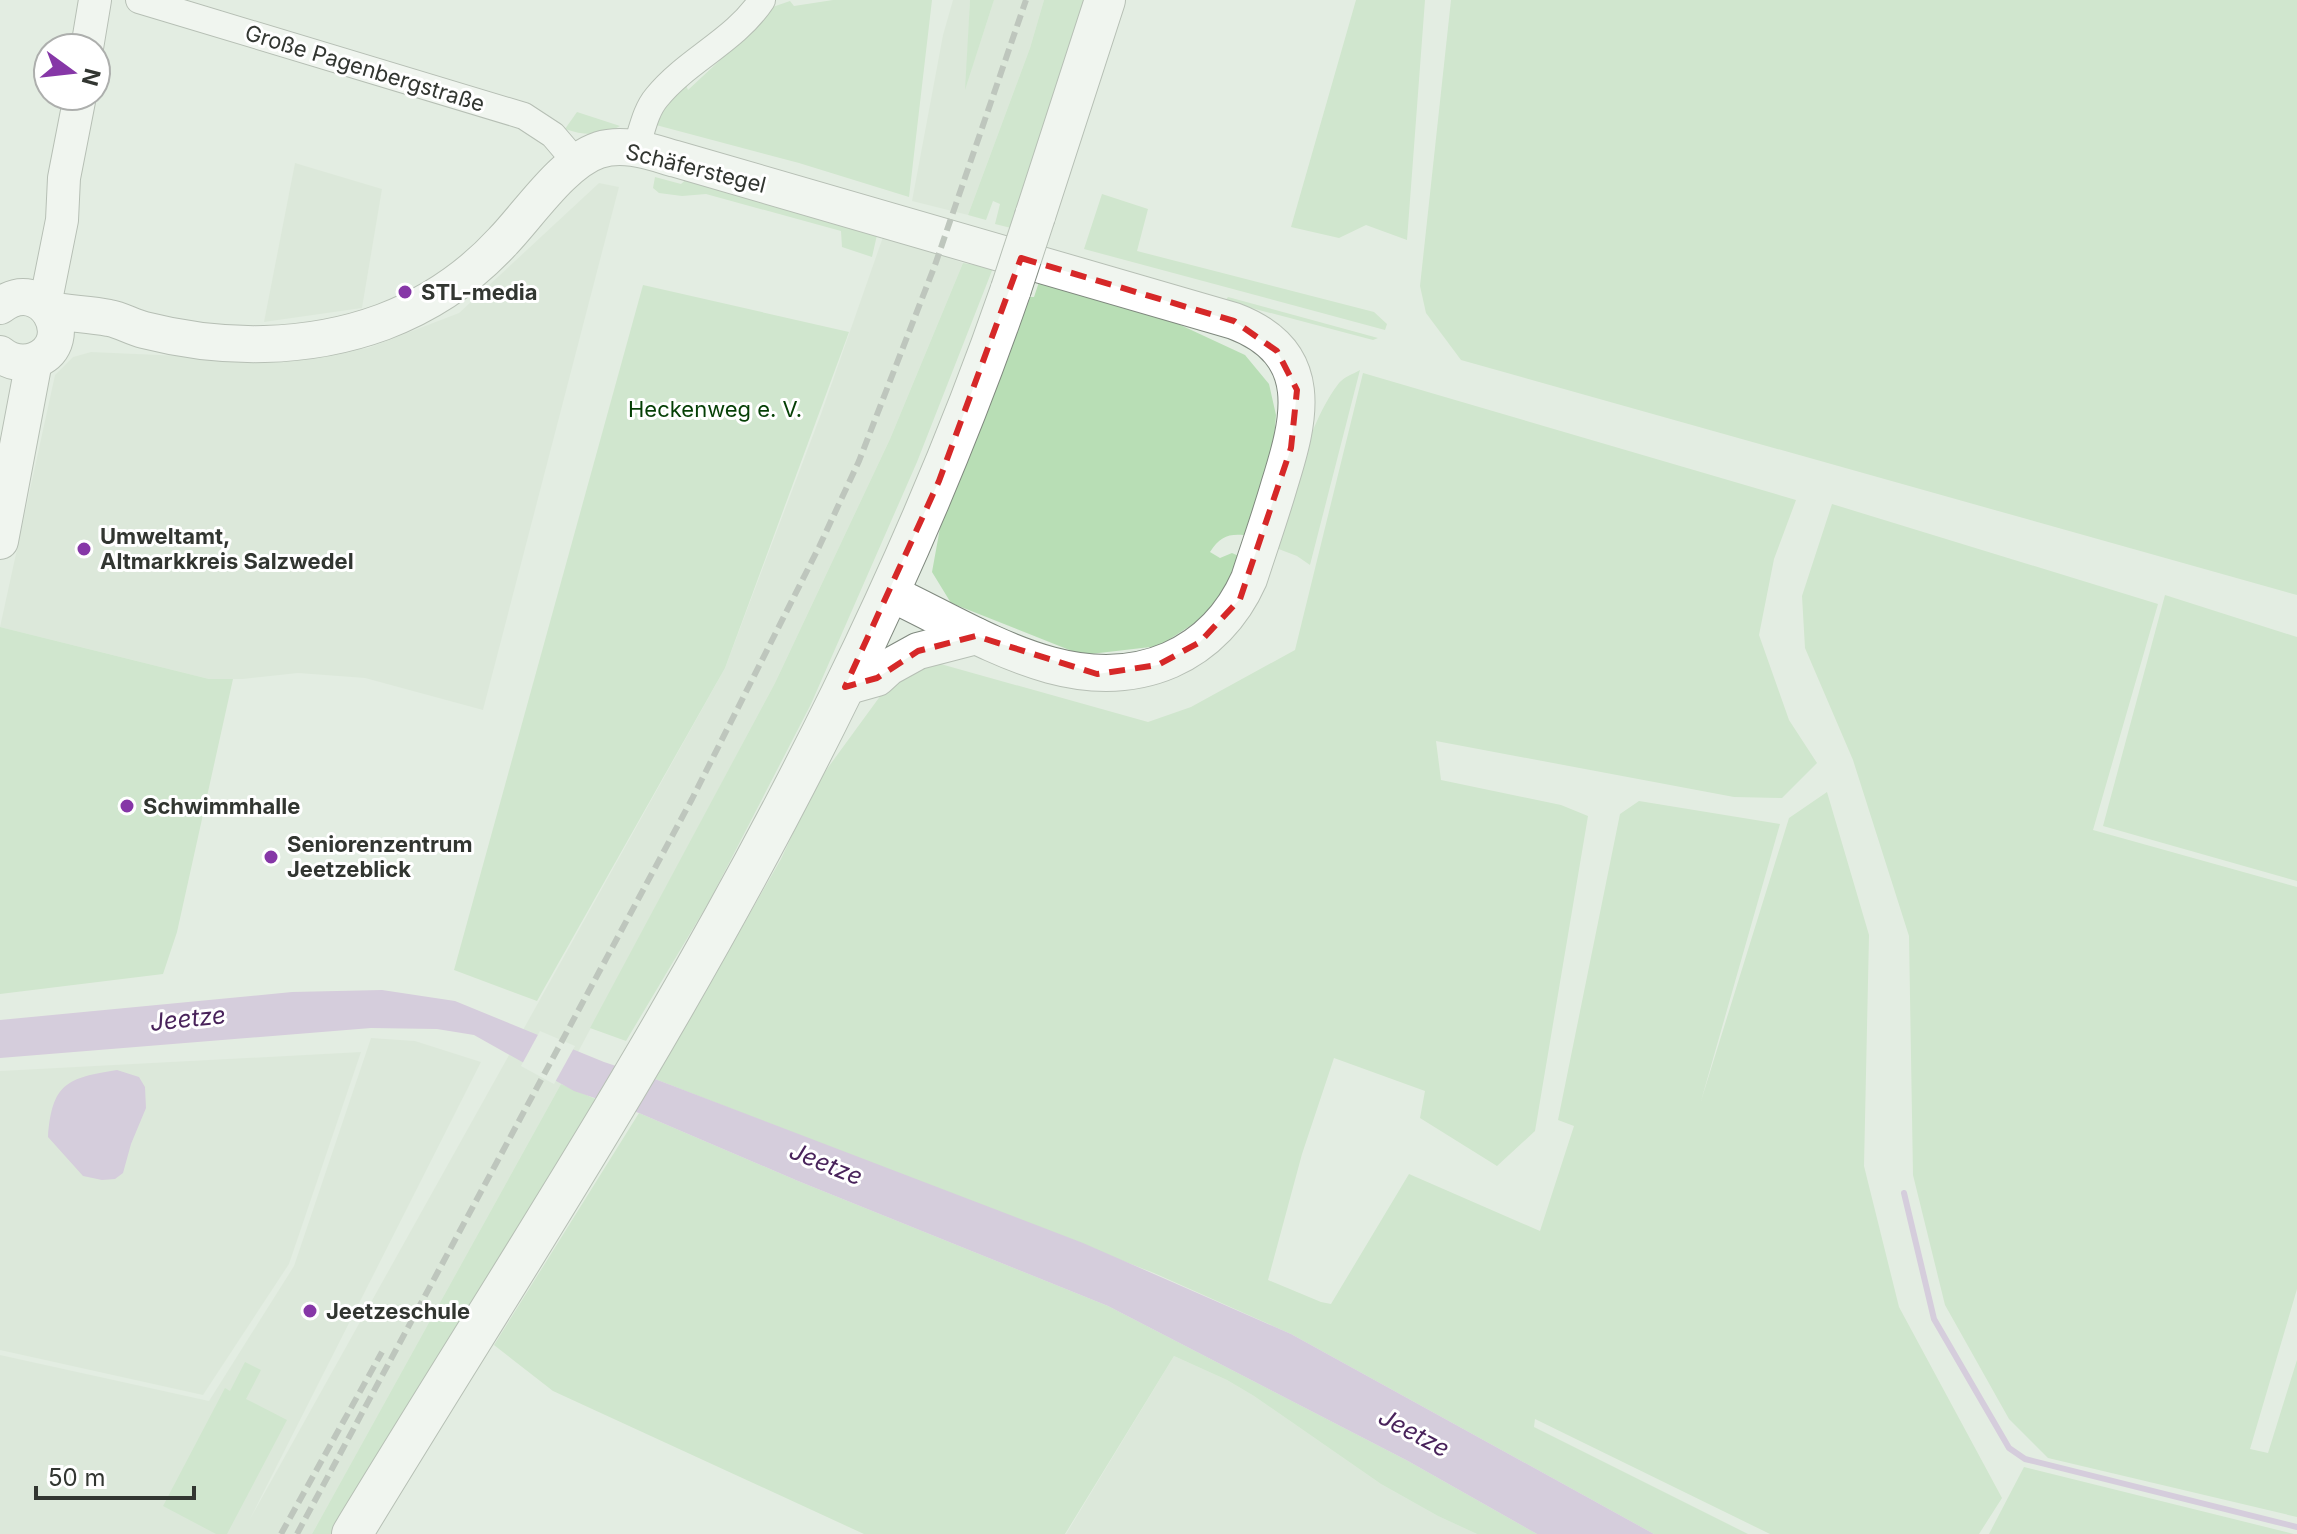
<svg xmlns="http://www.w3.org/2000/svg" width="2297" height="1534" font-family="Inter,sans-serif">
<rect width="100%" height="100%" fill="#e3ede2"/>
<g fill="#d3e3d1">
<polygon points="953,0 970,0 966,86 994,0 1044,0 1030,48 968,215 912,201 943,35"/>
<polygon points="295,163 382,189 362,308 264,322"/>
<polygon points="599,183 619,187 483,710 365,678 298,673 243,679 209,679 0,627 55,375 73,357 91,352 272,360 368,348 459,313"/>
<polygon points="884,234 963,263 890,439 775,683 561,1084 312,1534 0,1534 0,1355 209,1401 294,1266 371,1038 415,1041 481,1062 250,1519 725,668 821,414"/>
<polygon points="361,1052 289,1264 203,1395 0,1350 0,1071"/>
<polygon points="1174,1356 1227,1380 1254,1396 1381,1484 1438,1516 1477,1534 1066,1534"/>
</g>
<g fill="#b8deb5">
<polygon points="833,0 932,0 909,197 799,163 656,125 666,104 685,83 688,90 748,34 764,10 790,1 794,6"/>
<polygon points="970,0 994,0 965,90"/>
<polygon points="1044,0 1087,0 1011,228 995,224 1000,204 993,201 986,220 968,215 1030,48"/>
<polygon points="1356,0 1425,0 1407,240 1366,225 1339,238 1291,227"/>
<polygon points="1451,0 2297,0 2297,595 1461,360 1426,313 1420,286"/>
<path d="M577,112L620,126C601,136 585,136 565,129Z"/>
<polygon points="691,175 877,235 872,257 842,247 841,231 706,194 682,196 659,193 653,188 655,177 681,184"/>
<polygon points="1102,194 1148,209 1137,251 1374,312 1387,324 1385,330 1084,249"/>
<polygon points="963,263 993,268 917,462 811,704 710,900 626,1041 590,1028 775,683 890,439"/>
<path d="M1040,279L1174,322L1245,355L1269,384L1276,415L1272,464L1250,536C1231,533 1221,535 1210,552L1220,558L1232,553L1241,557L1227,588L1210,613L1159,646L1082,655L951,603L932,572L940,528L1028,297H1034Z"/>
<polygon points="643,285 849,332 725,668 537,1001 454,970"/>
<polygon points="1228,297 1378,338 1373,340 1225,301"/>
<path d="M1360,370L1310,565L1297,556L1276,548C1289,500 1309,421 1339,383C1344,377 1353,374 1360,370Z"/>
<polygon points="1363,373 1796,500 1774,559 1759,635 1789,720 1817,763 1782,798 1734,797 1436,741 1441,780 1561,805 1588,816 1535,1131 1497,1166 1420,1118 1425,1091 1334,1058 1302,1154 1268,1280 1321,1302 1331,1304 1409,1174 1540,1231 1574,1126 1558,1120 1620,814 1639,801 1780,824 1701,1101 1789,818 1827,792 1869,935 1864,1166 1899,1307 2002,1498 1979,1534 1770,1534 1535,1419 1534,1427 1748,1534 1654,1534 1291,1334 1154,1273 655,1079 781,859 816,784 881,695 912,666 937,663 1148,722 1191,707 1295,650"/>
<polygon points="1832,504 2158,604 2093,830 2297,887 2297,1289 2250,1449 2268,1453 2297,1360 2297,1517 2048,1458 2009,1419 1945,1305 1913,1175 1909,936 1853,760 1805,648 1802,596"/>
<polygon points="2165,595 2297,637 2297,881 2103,826"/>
<polygon points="0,627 209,679 233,679 177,932 163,974 0,994"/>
<polygon points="561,1084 598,1100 336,1534 312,1534"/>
<polygon points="639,1113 798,1181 1108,1306 1408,1461 1537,1534 1477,1534 1438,1516 1381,1484 1254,1396 1227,1380 1174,1356 1065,1534 864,1534 553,1391 494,1345"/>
<polygon points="245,1362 261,1370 246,1399 287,1420 227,1534 216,1534 163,1506 225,1388 230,1391"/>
<polygon points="2024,1467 2294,1534 1989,1534"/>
</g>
<g fill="#c4a6d4">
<polygon points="382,990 455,1001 604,1062 655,1079 1083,1243 1291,1334 1654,1534 1537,1534 1408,1461 1108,1306 798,1181 639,1113 574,1091 474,1035 437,1029 371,1028 0,1058 0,1020 292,992"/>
<path d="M117,1070L139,1077L145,1087L146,1108L131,1144L123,1173L115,1179L102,1180L83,1176L48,1137C52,1083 67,1078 117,1070Z"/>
</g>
<polygon fill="#e3ede2" points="540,1031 575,1046 554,1084 521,1066"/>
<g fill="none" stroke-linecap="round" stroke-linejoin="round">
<polyline stroke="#c4a6d4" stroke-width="6" points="1904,1193 1934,1319 2009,1448 2025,1459 2297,1527"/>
<g stroke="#7f887e" stroke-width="28">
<g id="minor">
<polyline points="139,0 524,116 553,135 576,162"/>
<path d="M636,148C642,131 645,111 657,97C687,60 735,41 762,0"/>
</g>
</g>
<g stroke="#7f887e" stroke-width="34">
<g id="tertiary">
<polyline points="87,48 95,0"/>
<polyline points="45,305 62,220 64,178 80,96"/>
</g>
</g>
<g stroke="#7f887e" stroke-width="38">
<g id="secondary">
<path d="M0,306C43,273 80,341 36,360C23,365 10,362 0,354"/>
<path d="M49,310C69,314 89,314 109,318C121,320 132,327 144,330C222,350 307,350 383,322C428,305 470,277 503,241C529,214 563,162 599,150C625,142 651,152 676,159L1234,321C1318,353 1300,419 1279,486C1270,517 1259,548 1249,579C1233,615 1206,644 1170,660C1073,702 976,633 890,593"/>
<polyline points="0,541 34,361"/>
<polyline points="845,687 877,678 889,667 918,651 976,636"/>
</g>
</g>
<g stroke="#7f887e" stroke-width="42">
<g id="primary">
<polyline points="1035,216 1105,0"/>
<path d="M352,1534C444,1382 540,1233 630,1081C780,828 915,567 1011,289"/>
</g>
</g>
<use href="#minor" stroke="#fff" stroke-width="26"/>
<use href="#tertiary" stroke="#fff" stroke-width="32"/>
<use href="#secondary" stroke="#fff" stroke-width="36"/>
<use href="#primary" stroke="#fff" stroke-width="40"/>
<g stroke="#919890" stroke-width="6" stroke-dasharray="12 6" stroke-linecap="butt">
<polyline points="281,1534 382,1352"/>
<polyline points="297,1534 692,799 819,547 859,461 935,265 1026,0"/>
</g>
<g stroke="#7f887e" stroke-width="42" stroke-linecap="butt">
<polyline id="primary-bridge" points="1011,289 1035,216"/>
</g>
<use href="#primary-bridge" stroke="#fff" stroke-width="40"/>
</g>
<path d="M0 0H2297V1534H0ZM1021,258L1234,321L1277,351L1297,390L1291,448L1240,599L1200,642L1158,665L1097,674L976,636L918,651L877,678L845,687L939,481Z" fill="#e3ede2" fill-opacity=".55" fill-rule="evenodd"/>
<path fill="none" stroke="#d62828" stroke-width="6" stroke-dasharray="16 10" stroke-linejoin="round" d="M1021,258L1234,321L1277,351L1297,390L1291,448L1240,599L1200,642L1158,665L1097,674L976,636L918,651L877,678L845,687L939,481Z"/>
<g fill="#8637a7" stroke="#fff" stroke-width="3">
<circle cx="405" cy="292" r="8"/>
<circle cx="84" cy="549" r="8"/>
<circle cx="127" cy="806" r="8"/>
<circle cx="271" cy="857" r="8"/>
<circle cx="310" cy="1311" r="8"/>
</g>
<g text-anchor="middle" stroke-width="6" stroke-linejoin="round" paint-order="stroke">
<g font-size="22" fill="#323631" stroke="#fff">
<text transform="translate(365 68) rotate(17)" y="8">Große Pagenbergstraße</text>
<text transform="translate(696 168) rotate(14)" y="8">Schäferstegel</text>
</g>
<g font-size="22" font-weight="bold" fill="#323631" stroke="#fff" text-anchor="start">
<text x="421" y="300">STL-media</text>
<text x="100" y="544">Umweltamt,<tspan x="100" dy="25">Altmarkkreis Salzwedel</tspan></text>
<text x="143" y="814">Schwimmhalle</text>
<text x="287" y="852">Seniorenzentrum<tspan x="287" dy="25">Jeetzeblick</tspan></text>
<text x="326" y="1319">Jeetzeschule</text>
</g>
<g font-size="22" fill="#053f05" stroke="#fff">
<text x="715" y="417">Heckenweg e. V.</text>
</g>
<g font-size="24" font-style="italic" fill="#49235b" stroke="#fff">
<text transform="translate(188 1019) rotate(-6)" y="8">Jeetze</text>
<text transform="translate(826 1164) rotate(22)" y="8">Jeetze</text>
<text transform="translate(1414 1433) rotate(28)" y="8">Jeetze</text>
</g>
</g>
<g transform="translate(72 72) rotate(105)"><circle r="38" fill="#ffffff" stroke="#adafad" stroke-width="2"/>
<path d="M0-6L14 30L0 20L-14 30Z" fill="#8637a7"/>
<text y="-12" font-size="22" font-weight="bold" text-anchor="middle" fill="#323631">N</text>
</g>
<path d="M36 1486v12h158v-12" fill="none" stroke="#323631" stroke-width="4"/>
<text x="48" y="1486" font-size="24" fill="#323631" stroke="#ffffff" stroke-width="6" paint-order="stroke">50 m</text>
</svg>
